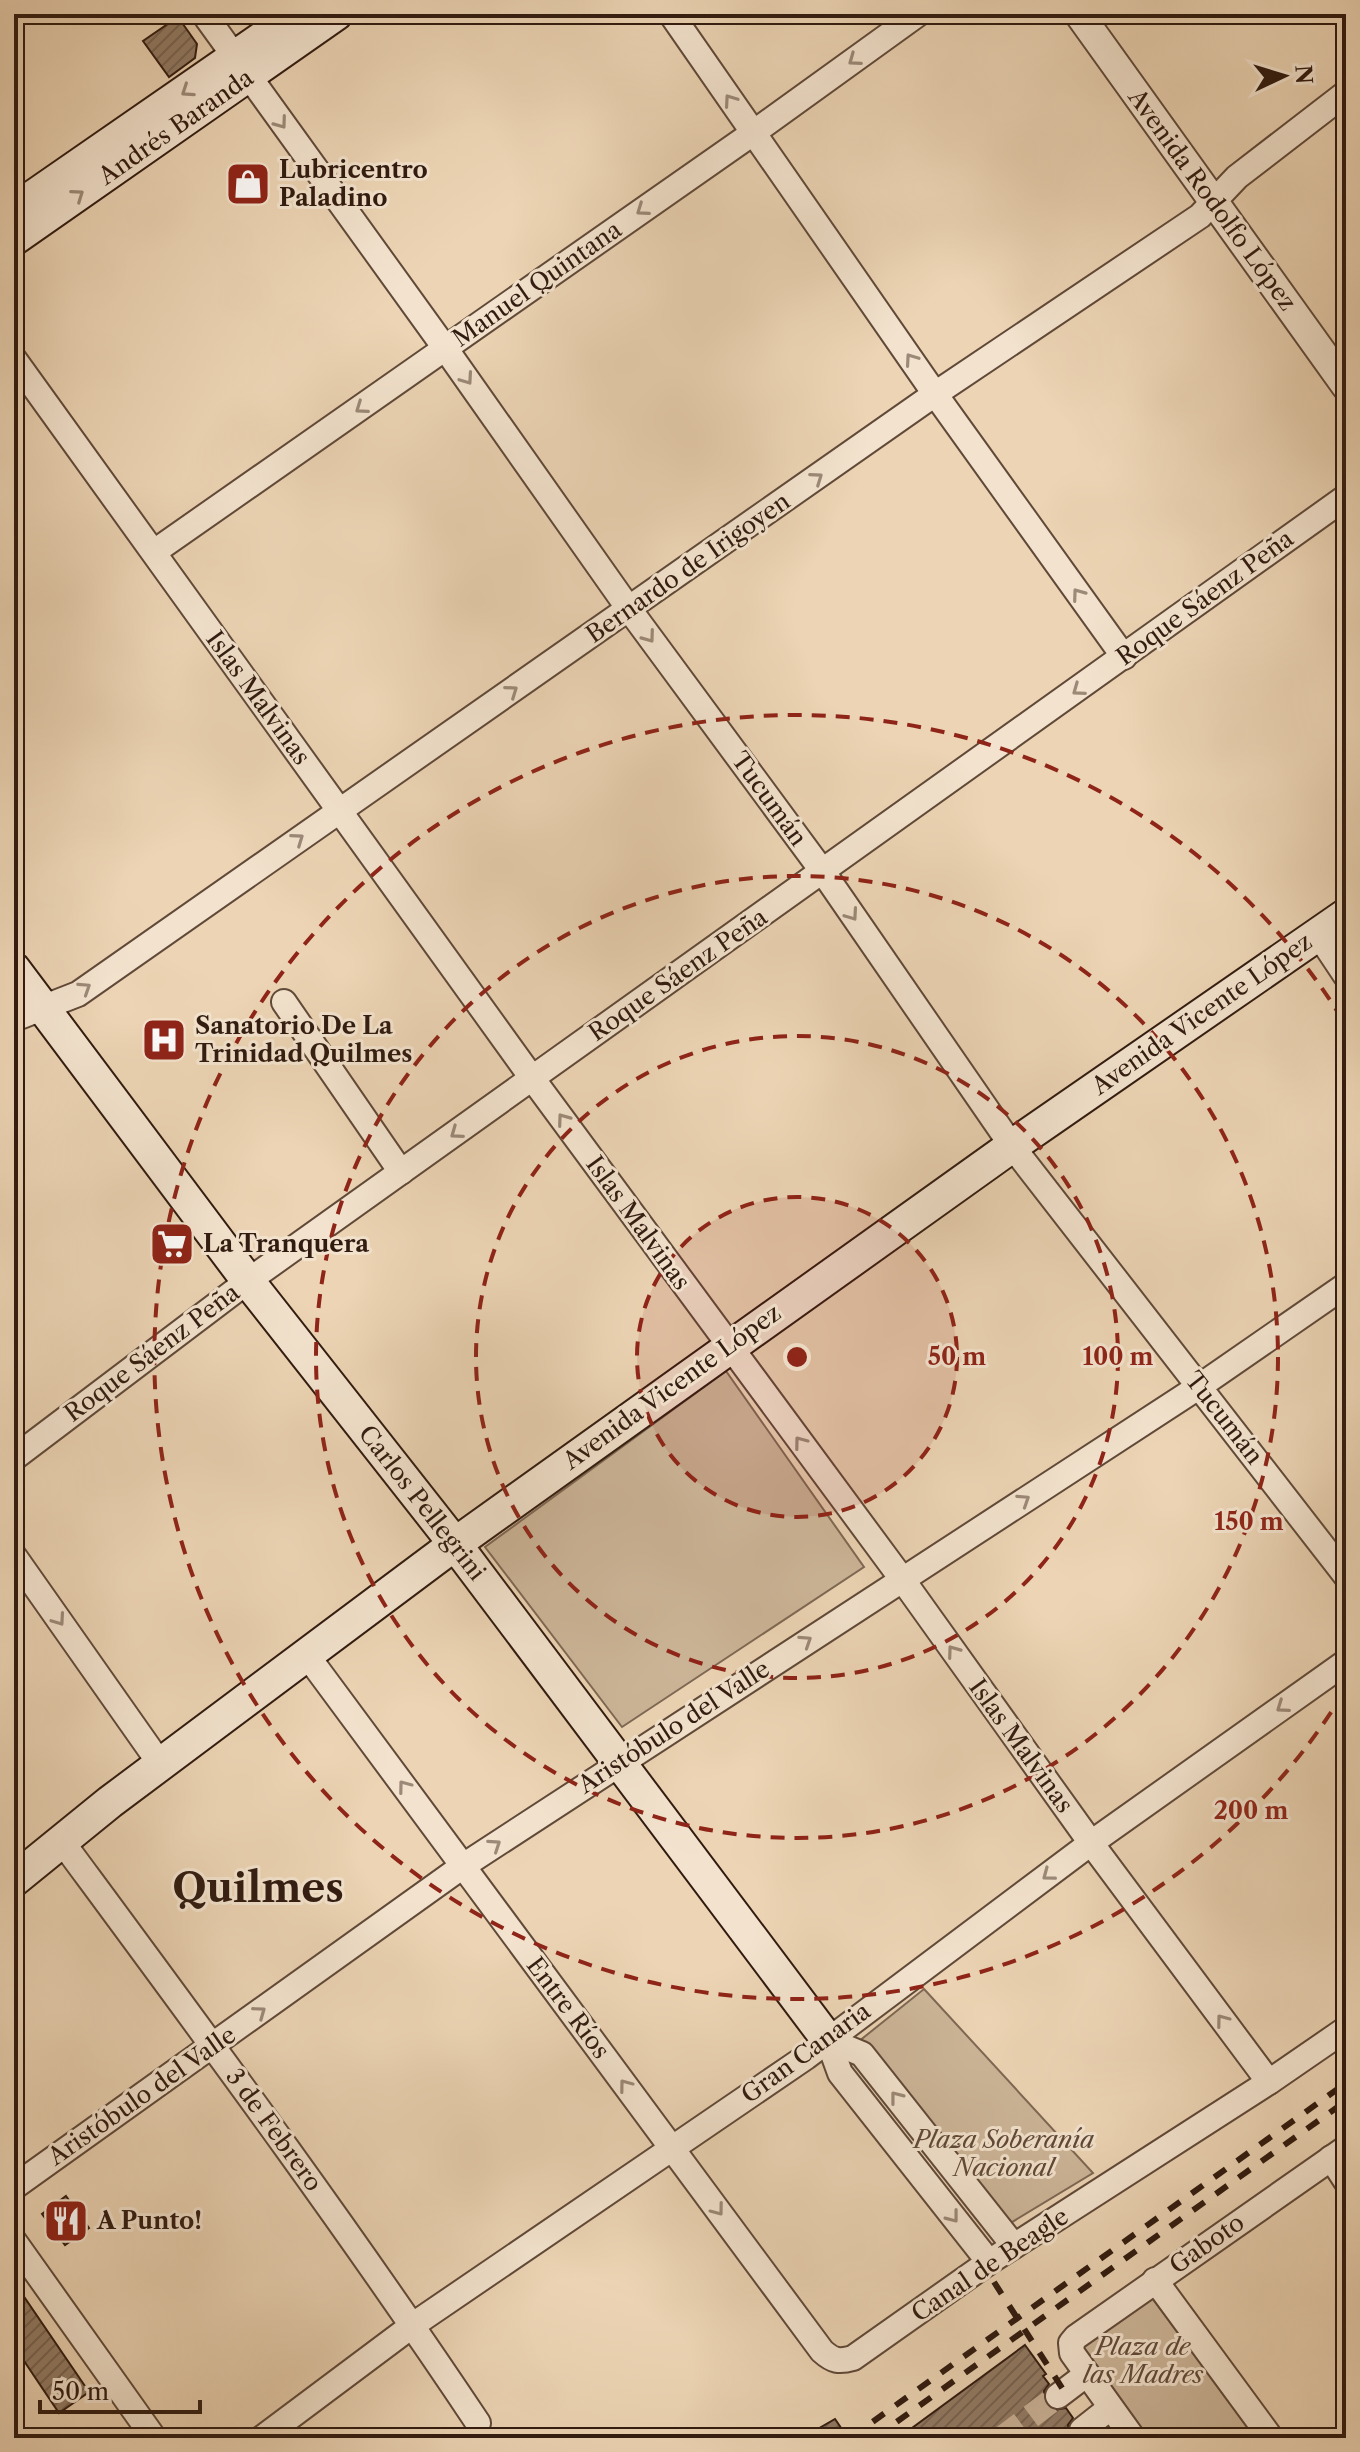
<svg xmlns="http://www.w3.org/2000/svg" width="1360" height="2452" font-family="'Libre Caslon Text',serif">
<defs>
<pattern id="building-hatch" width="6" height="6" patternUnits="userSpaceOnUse" patternTransform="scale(2)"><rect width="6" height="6" fill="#927b65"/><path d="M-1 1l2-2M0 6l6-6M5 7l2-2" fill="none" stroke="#786452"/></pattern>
</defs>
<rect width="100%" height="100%" fill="#ecd4b4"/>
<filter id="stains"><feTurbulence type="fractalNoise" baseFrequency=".0025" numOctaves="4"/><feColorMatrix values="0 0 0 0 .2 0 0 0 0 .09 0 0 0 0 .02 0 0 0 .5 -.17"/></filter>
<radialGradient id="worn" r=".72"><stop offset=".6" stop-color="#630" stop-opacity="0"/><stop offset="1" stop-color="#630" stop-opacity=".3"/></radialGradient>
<g fill="#ccb598" stroke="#7e6854" stroke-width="2">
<polygon points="726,1371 864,1567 622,1727 485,1547"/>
<polygon points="924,1989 1093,2173 999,2230 848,2050"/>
<polygon points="1147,2291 1256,2438 1147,2438 1077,2347"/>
</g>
<g fill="url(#building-hatch)" stroke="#311b10" stroke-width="2">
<polygon points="178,17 197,44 195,58 169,77 143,41"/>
<polygon points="66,2196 89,2228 65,2245 42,2214"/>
<polygon points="14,2282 89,2392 59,2413 14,2346"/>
<polygon points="1025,2345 1046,2374 1043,2376 1049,2384 1044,2391 1046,2404 1053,2410 1066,2408 1073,2418 1068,2425 1070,2438 919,2438 912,2428"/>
<polygon points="835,2419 848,2438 802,2438"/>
</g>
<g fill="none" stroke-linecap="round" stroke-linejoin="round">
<polyline stroke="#c7af93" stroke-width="24" stroke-dasharray="24 12" stroke-linecap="butt" points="1002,2438 1058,2396"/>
<g stroke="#604939" stroke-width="28">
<g id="minor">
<polyline points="204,14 445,348 629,609 823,872 1012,1146 1346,1576"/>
<polyline points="671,14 935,394 1124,657"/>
<polyline points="14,359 532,1078 902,1579 1091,1843 1269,2082"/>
<polyline points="154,552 753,133 918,14"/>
<polyline points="1318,934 1346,976"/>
<polyline points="284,1002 401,1172"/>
<polyline points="14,1019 78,994 935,394 1200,216 1237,177 1346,93"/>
<polyline points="14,1458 248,1281 1346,497"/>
<polyline points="14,1556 161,1765"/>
<path d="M306,1654L822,2351C833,2361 839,2362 853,2358L989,2262L1269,2082L1346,2029"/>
<path d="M63,1843C204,2034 346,2225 478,2423"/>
<polyline points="828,2040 862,2054 1014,2246"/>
<polyline points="828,2040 840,2073 989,2262"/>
<polyline points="1331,2158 1346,2181"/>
<polyline points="14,2187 463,1866 1200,1386 1346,1285"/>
<polyline points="14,2241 154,2438"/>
<polyline points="1155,2280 1271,2438"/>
<polyline points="1058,2396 1087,2374"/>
<polyline points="1082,2430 1110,2408"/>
<polyline points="262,2438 413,2325 806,2057 1091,1843 1346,1662"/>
<polyline points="1133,2438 1072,2353 1071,2343 1076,2337 1346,2148"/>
</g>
</g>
<g stroke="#604939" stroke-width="32">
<polyline id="tertiary" points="1079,14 1346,386"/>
</g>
<g stroke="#311b10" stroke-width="36">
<g id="secondary">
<polyline points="14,210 297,14"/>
<polyline points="14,239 336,14"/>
<polyline points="14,969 248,1281 455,1544 828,2040"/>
<polyline points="14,1880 110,1802 455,1544 1012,1146 1346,915"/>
</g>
</g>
<use href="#minor" stroke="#f3e3ce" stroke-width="24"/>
<use href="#tertiary" stroke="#f3e3ce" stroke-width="28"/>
<use href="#secondary" stroke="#f3e3ce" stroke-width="32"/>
<g stroke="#311b10" stroke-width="6" stroke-dasharray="14 14" stroke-linecap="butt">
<polyline points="994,2282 1064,2391"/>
<polyline points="850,2438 1346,2083"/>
<polyline points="874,2438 1346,2101"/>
</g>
</g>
<defs><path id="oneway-chevron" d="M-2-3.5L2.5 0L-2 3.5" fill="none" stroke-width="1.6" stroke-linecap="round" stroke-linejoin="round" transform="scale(2)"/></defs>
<g stroke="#9c8978">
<use href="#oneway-chevron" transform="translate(854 60) rotate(144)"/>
<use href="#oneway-chevron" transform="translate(187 91) rotate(146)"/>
<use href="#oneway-chevron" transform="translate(730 100) rotate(-125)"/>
<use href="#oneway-chevron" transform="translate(281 123) rotate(54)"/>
<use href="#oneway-chevron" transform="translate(78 195) rotate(-35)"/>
<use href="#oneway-chevron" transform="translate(642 210) rotate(145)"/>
<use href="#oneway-chevron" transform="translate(911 359) rotate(-125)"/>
<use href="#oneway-chevron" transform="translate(467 379) rotate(55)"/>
<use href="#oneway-chevron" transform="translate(361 408) rotate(145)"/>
<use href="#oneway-chevron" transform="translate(817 478) rotate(-35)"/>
<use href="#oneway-chevron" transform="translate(1078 594) rotate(-126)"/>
<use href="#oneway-chevron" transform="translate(649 637) rotate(54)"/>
<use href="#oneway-chevron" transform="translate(1078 690) rotate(144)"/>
<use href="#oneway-chevron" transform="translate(512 691) rotate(-35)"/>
<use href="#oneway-chevron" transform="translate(298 839) rotate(-35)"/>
<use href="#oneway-chevron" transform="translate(852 915) rotate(55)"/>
<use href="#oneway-chevron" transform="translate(85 988) rotate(-33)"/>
<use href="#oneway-chevron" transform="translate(563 1119) rotate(-126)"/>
<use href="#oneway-chevron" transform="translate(456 1133) rotate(144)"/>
<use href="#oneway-chevron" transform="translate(800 1442) rotate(-127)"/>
<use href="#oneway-chevron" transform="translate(1024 1500) rotate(-33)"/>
<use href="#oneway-chevron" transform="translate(59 1620) rotate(55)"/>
<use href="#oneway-chevron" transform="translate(806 1641) rotate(-33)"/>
<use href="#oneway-chevron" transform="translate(953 1651) rotate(-126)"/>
<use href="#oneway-chevron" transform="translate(1282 1707) rotate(145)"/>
<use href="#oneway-chevron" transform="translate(404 1786) rotate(-127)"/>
<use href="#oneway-chevron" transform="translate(495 1845) rotate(-34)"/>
<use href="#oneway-chevron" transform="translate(1048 1875) rotate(143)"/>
<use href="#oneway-chevron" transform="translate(260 2012) rotate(-36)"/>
<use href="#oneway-chevron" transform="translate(1222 2020) rotate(-127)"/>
<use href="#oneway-chevron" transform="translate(625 2085) rotate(-127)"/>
<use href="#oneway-chevron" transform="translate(896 2097) rotate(-128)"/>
<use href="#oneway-chevron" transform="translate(718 2210) rotate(53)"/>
<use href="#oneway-chevron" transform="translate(953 2217) rotate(52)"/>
</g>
<circle cx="797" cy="1357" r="160" fill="#8f2418" fill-opacity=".12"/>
<g fill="none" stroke="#8f2418" stroke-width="4" stroke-dasharray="14 10">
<circle cx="797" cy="1357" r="160"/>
<circle cx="797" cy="1357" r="321"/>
<circle cx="797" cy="1357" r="481"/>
<path d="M1344 1692A642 642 0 1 1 1344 1022"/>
</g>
<defs>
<g id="shop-square" transform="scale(2.3)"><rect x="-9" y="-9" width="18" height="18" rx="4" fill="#8f2418" stroke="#f3e3ce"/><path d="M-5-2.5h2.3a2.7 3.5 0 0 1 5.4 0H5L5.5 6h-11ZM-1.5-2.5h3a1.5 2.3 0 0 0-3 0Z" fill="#fff"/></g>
<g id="hospital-square" transform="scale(2.3)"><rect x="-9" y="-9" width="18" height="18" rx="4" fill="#8f2418" stroke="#f3e3ce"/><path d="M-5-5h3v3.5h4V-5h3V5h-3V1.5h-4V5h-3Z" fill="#fff"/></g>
<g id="supermarket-square" transform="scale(2.3)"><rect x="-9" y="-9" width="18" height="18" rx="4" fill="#8f2418" stroke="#f3e3ce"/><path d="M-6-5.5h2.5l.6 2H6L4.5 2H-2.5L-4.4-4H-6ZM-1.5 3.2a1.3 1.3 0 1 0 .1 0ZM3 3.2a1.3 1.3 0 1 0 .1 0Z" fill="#fff"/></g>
<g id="restaurant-square" transform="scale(2.3)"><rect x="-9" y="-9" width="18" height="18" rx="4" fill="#8f2418" stroke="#f3e3ce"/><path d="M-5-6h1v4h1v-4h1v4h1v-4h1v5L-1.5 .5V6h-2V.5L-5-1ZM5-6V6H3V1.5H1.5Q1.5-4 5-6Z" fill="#fff"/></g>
</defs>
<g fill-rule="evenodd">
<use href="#shop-square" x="248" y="184"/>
<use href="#hospital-square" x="164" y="1040"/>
<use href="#supermarket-square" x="172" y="1244"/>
<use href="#restaurant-square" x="66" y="2221"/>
</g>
<g text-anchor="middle" stroke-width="6" stroke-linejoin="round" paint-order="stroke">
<g font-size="24" fill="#311b10" stroke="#f3e3ce">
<text transform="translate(176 127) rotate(-35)" y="8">Andrés Baranda</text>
<text transform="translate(1212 200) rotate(54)" y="8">Avenida Rodolfo López</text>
<text transform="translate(537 284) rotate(-35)" y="8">Manuel Quintana</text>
<text transform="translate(688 568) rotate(-35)" y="8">Bernardo de Irigoyen</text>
<text transform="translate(1205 598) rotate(-36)" y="8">Roque Sáenz Peña</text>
<text transform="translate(258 698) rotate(54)" y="8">Islas Malvinas</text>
<text transform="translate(769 799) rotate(54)" y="8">Tucumán</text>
<text transform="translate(678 975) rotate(-35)" y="8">Roque Sáenz Peña</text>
<text transform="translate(1202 1014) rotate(-35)" y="8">Avenida Vicente López</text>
<text transform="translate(638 1223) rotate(54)" y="8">Islas Malvinas</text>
<text transform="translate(152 1353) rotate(-37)" y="8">Roque Sáenz Peña</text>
<text transform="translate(672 1387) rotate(-36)" y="8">Avenida Vicente López</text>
<text transform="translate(1224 1418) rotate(52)" y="8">Tucumán</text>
<text transform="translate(422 1503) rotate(52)" y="8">Carlos Pellegrini</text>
<text transform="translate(674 1727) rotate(-33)" y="8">Aristóbulo del Valle</text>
<text transform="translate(1021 1746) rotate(54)" y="8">Islas Malvinas</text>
<text transform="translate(568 2008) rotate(53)" y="8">Entre Ríos</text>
<text transform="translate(806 2053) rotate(-36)" y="8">Gran Canaria</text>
<text transform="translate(142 2096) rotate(-35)" y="8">Aristóbulo del Valle</text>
<text transform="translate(274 2130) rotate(54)" y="8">3 de Febrero</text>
<text transform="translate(1207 2244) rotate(-35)" y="8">Gaboto</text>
<text transform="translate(990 2265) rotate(-34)" y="8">Canal de Beagle</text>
</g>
<g font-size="24" font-weight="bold" fill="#311b10" stroke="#f3e3ce" text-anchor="start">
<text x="279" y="178">Lubricentro<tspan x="279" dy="28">Paladino</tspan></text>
<text x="195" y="1034">Sanatorio De La<tspan x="195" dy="28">Trinidad Quilmes</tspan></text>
<text x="203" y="1252">La Tranquera</text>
<text x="97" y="2229">A Punto!</text>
</g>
<g font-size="24" font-style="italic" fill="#604939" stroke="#f3e3ce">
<text x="1004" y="2148">Plaza Soberanía<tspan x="1004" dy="28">Nacional</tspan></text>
<text x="1143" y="2355">Plaza de<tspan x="1143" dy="28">las Madres</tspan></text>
</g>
<g font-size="40" font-weight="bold" fill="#311b10" stroke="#f3e3ce">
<text x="258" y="1902">Quilmes</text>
</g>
</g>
<circle cx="797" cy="1357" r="12" fill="#8f2418" stroke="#f3e3ce" stroke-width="4"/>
<g font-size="24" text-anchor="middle" font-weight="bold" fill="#8f2418" stroke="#f3e3ce" stroke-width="6" stroke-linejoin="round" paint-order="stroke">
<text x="957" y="1365">50 m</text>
<text x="1118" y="1365">100 m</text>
<text x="1249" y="1530">150 m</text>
<text x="1251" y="1819">200 m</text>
</g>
<rect width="1360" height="2452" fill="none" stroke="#ecd4b4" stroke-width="48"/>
<rect x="16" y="16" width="1328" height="2420" fill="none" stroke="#311b10" stroke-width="4"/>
<rect x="24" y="24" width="1312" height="2404" fill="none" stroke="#311b10" stroke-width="2"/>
<g transform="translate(1284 76) rotate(86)" stroke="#f3e3ce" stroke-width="6" paint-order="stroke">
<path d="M0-6L14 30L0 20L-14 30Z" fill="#311b10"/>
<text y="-12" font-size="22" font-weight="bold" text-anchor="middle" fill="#311b10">N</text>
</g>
<path d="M40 2400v12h160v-12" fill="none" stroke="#311b10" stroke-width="4"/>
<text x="52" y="2400" font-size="24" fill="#311b10" stroke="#f3e3ce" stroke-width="6" paint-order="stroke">50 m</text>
<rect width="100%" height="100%" filter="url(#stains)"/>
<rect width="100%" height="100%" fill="url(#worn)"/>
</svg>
